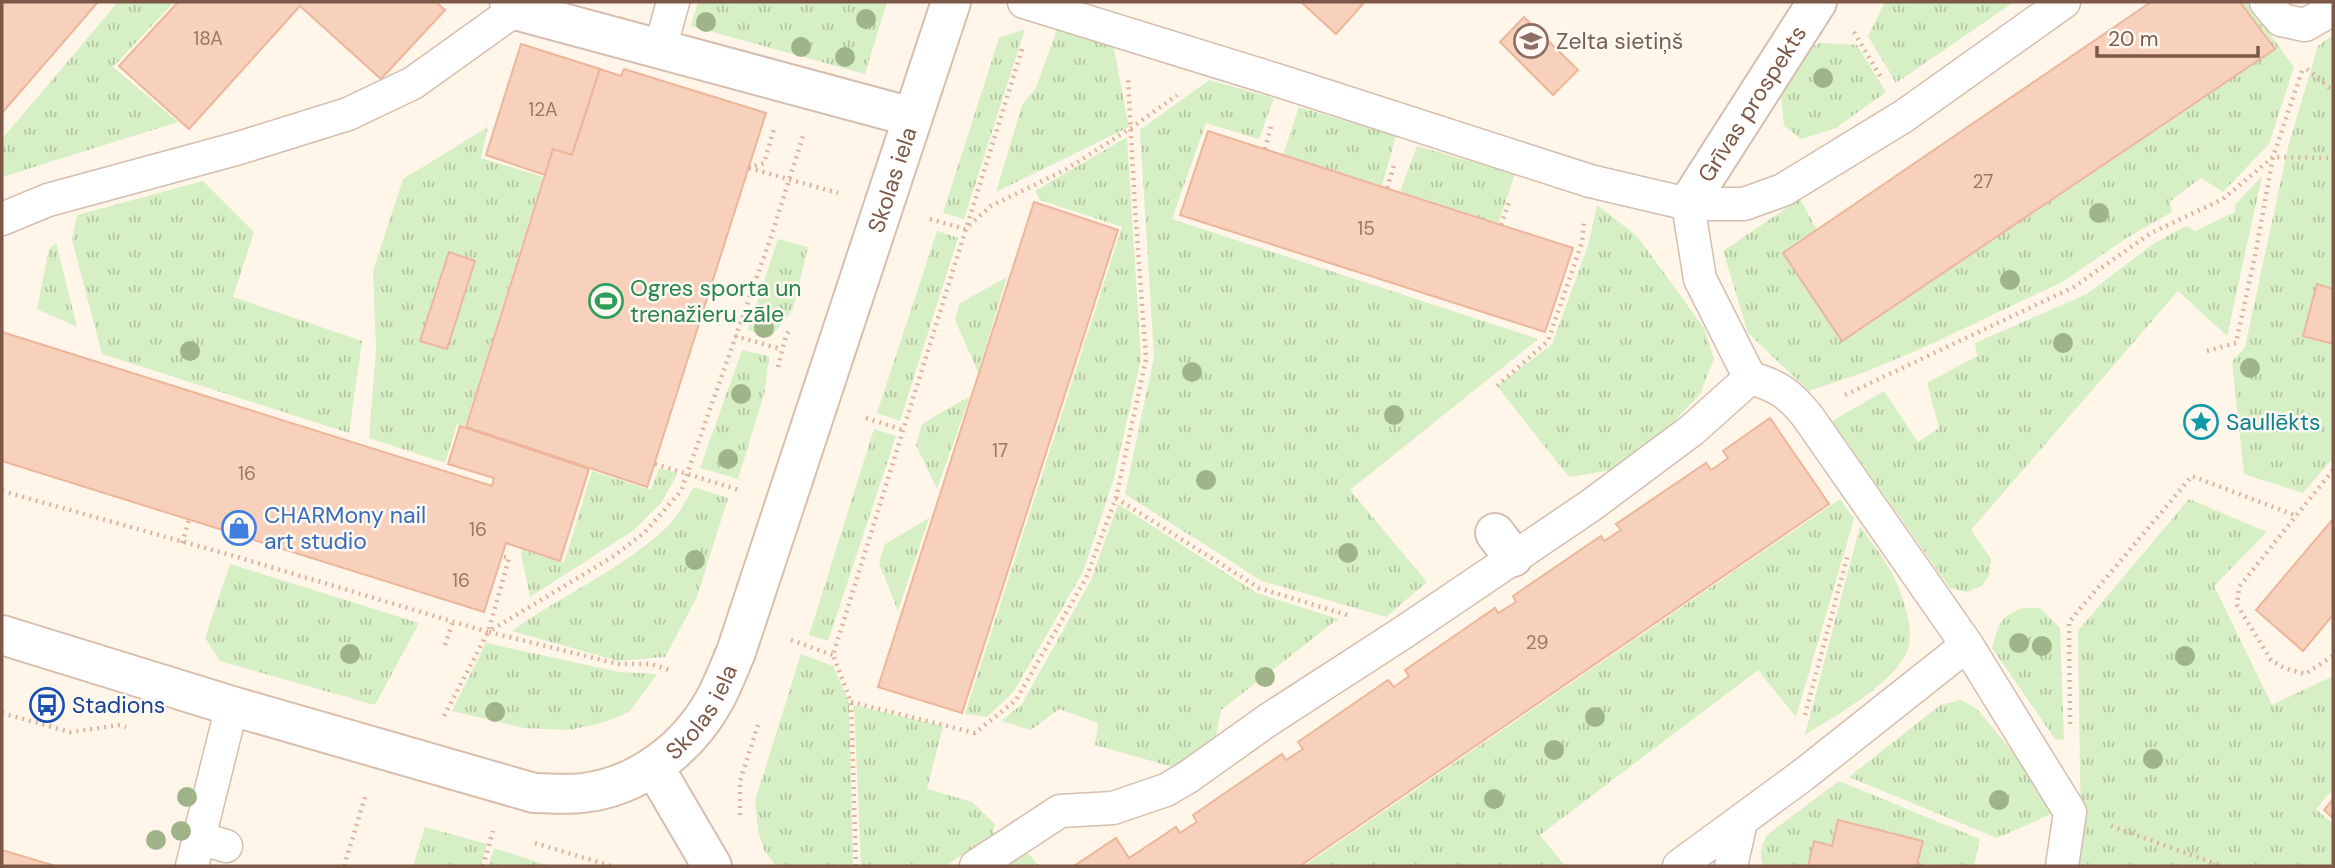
<svg xmlns="http://www.w3.org/2000/svg" width="2335" height="868" font-family="'DM Sans',sans-serif">
<defs>
<pattern id="grass-tufts" width="24" height="20" patternUnits="userSpaceOnUse" patternTransform="scale(1.75)"><rect width="24" height="20" fill="#d7efc4"/><path d="M3 7l-1-3M5 7V3M7 7l1-3M15 17l-1-3M17 17v-4M19 17l1-3" fill="none" stroke="#b4c4a1"/></pattern>
</defs>
<rect width="100%" height="100%" fill="#fff5e8"/>
<g fill="url(#grass-tufts)">
<polygon points="118,2 174,2 113,67 178,122 2,177 2,139"/>
<polygon points="698,2 887,2 865,74 691,26"/>
<polygon points="1885,2 2014,2 1896,83 1868,36"/>
<polygon points="2240,2 2247,2 2294,67 2269,144 2223,192 2201,178 2170,201 2172,212 2125,239 2064,281 1925,347 1865,372 1809,391 1748,333 1723,251 1800,199 1817,230 1783,253 1843,341 2274,49"/>
<polygon points="1025,29 964,219 943,213 999,38"/>
<polygon points="1057,29 1113,44 1129,127 996,192 1022,105 1036,88"/>
<polygon points="2333,35 2333,458 2303,493 2244,474 2232,362 2245,347 2288,147 2318,46"/>
<polygon points="1820,43 1857,45 1886,92 1836,128 1801,139 1784,126 1781,97 1806,50"/>
<polygon points="1209,80 1274,98 1259,139 1206,123 1172,219 1538,339 1350,490 1427,582 1386,617 1262,581 1125,494 1154,357 1140,130"/>
<polygon points="1299,107 1396,136 1382,186 1283,155"/>
<polygon points="488,127 481,158 543,177 465,426 457,424 445,463 369,438 376,349 373,271 403,179"/>
<polygon points="1127,137 1141,359 1114,478 1083,572 1014,691 987,717 965,714 1122,227 1040,200 1035,191"/>
<polygon points="1417,146 1515,174 1498,224 1400,192"/>
<polygon points="2262,176 2227,336 2178,291 1971,530 1991,559 1989,575 1982,586 1967,592 1950,588 1832,421 1884,391 1918,442 1939,428 1927,383 1977,356 1975,343 2087,294 2153,244 2186,226 2195,231 2235,212 2235,205"/>
<polygon points="203,181 254,232 233,297 362,341 349,433 102,354 72,240 77,215"/>
<polygon points="1597,205 1637,236 1704,328 1714,359 1700,394 1665,431 1612,470 1569,477 1497,386 1552,344 1588,246"/>
<polygon points="937,231 958,238 900,421 877,413"/>
<polygon points="778,239 808,247 793,309 771,337 748,330"/>
<polygon points="56,243 77,327 37,309 49,249"/>
<polygon points="1007,277 978,372 955,320 960,303"/>
<polygon points="742,350 769,356 765,391 738,479 700,468"/>
<polygon points="970,396 937,489 916,445 922,424"/>
<polygon points="874,429 896,436 828,641 809,635"/>
<polygon points="659,468 678,473 661,503 634,530 530,597 521,554 522,550 564,563 592,471 651,490"/>
<path d="M694,487L728,498L697,597L665,657L618,661L512,631C560,596 624,568 666,528C678,517 686,500 694,487Z"/>
<polygon points="1840,499 1854,519 1796,717 1758,670 1540,835 1565,866 1304,866"/>
<polygon points="2189,499 2267,532 2214,586 2272,705 2333,676 2333,789 2316,809 2333,824 2333,866 2075,866 2081,840 2078,631"/>
<polygon points="1118,504 1257,593 1338,619 1221,710 1214,748 1183,770 1095,745 1098,723 1059,709 1031,730 1001,721 1022,704 1091,580"/>
<polygon points="929,518 898,611 879,563 885,544"/>
<path d="M1860,526C1873,545 1890,565 1898,586C1905,604 1914,630 1908,649C1896,683 1834,716 1805,735Z"/>
<polygon points="230,564 419,623 375,705 220,661 205,638"/>
<path d="M2022,608H2040L2060,628L2064,740L2055,739L1992,648C1998,625 2000,617 2022,608Z"/>
<polygon points="486,643 619,672 657,674 629,712 602,723 569,730 524,728 452,711"/>
<polygon points="801,654 833,666 849,702 853,866 776,866 764,850 758,830 755,801"/>
<polygon points="1961,700 1977,709 2061,810 1997,838 1849,777 1940,705"/>
<polygon points="854,705 943,726 927,789 972,802 995,824 993,835 945,866 861,866"/>
<path d="M1839,781L1980,839L1974,866L1917,864L1923,841L1832,846L1814,841L1808,866H1763C1759,855 1761,846 1767,835Z"/>
<polygon points="425,827 487,844 481,866 413,866"/>
<polygon points="494,848 550,866 488,866"/>
<polygon points="1027,852 1039,866 1007,866"/>
</g>
<g fill="#f8d1bd" stroke="#ecb69b" stroke-width="2">
<polygon points="2,2 98,2 2,113"/>
<polygon points="178,2 436,2 445,10 381,79 300,6 189,129 119,66"/>
<polygon points="1301,2 1360,2 1363,4 1336,34"/>
<polygon points="2151,2 2240,2 2275,49 1842,341 1783,253"/>
<polygon points="1524,17 1578,70 1553,95 1500,42"/>
<polygon points="521,44 600,69 572,155 553,149 545,175 486,155"/>
<polygon points="600,69 621,76 624,69 766,113 647,487 466,427 553,149 572,155"/>
<polygon points="1208,131 1573,248 1545,332 1180,215"/>
<polygon points="1034,202 1118,230 962,713 878,687"/>
<polygon points="449,252 475,261 447,349 420,341"/>
<polygon points="2317,284 2333,289 2333,344 2303,336"/>
<polygon points="2,332 492,486 494,478 448,464 460,426 589,469 560,561 506,543 484,612 2,461"/>
<polygon points="1770,418 1829,504 1300,866 1074,866 1116,838 1129,858 1176,827 1180,833 1189,827 1197,822 1193,815 1282,754 1286,760 1303,749 1298,742 1388,680 1394,687 1409,676 1405,670 1495,608 1498,613 1516,602 1513,596 1601,536 1604,541 1621,530 1616,524 1706,463 1711,470 1720,464 1728,458 1723,451"/>
<polygon points="2333,519 2333,615 2303,651 2256,610"/>
<polygon points="2333,799 2333,818 2324,810"/>
<polygon points="1838,820 1923,841 1917,864 1924,866 1808,866 1814,841 1832,846"/>
<polygon points="2,850 45,863 56,866 2,866"/>
</g>
<g fill="none" stroke-linecap="round" stroke-linejoin="round">
<g stroke="#d5beaf" stroke-width="35">
<g id="service">
<path d="M1024,2L1283,82L1590,181L1688,204L1700,279L1750,378C1777,385 1791,395 1808,417L1967,645L2070,812L2062,866"/>
<polyline points="2266,2 2281,20 2305,25 2333,9"/>
<polyline points="660,49 673,2"/>
<polyline points="1688,204 1744,204 1783,190 1904,116 2064,2"/>
<polyline points="2,219 48,200 239,148 348,114 413,83 515,10 506,2"/>
<polyline points="199,838 226,846"/>
<polyline points="192,866 232,706"/>
<polyline points="976,866 1060,811 1113,808 1166,790 1188,777 1268,720 1404,632 1590,506 1692,430 1750,378"/>
<polyline points="1679,866 1803,775 1967,645"/>
<polyline points="1731,866 1741,822"/>
</g>
</g>
<g stroke="#d5beaf" stroke-width="42">
<g id="minor">
<polyline points="515,10 912,117"/>
<path id="s1" d="M1688,204L1817,2"/>
<polyline points="1495,533 1513,557"/>
<polyline points="654,767 712,866"/>
</g>
</g>
<g stroke="#d9beab" stroke-width="42">
<g id="secondary">
<path id="s2" d="M2,635L232,706L534,793C549,793 566,795 582,793C638,787 687,749 714,701C723,685 729,668 736,652L951,2"/>
</g>
</g>
<g stroke="#deb49e" stroke-width="4.5" stroke-dasharray="2 5" stroke-linecap="butt">
<polyline points="1854,32 1882,79"/>
<polyline points="2307,69 2333,91"/>
<polyline points="1265,149 1272,123"/>
<polyline points="748,168 764,163 774,129"/>
<polyline points="749,168 838,193"/>
<polyline points="1387,188 1395,162"/>
<polyline points="930,219 965,229 991,206 1065,170 1131,128 1177,95"/>
<polyline points="1501,225 1510,199"/>
<polyline points="735,336 781,349"/>
<polyline points="2207,351 2236,343 2255,256 2273,157 2333,158"/>
<polyline points="778,367 786,335 790,330"/>
<polyline points="1497,386 1548,341 1582,242 1584,223"/>
<polyline points="1845,395 2074,287 2151,233 2223,199 2273,157 2303,68"/>
<polyline points="866,418 903,430"/>
<polyline points="655,464 739,490"/>
<polyline points="2333,470 2239,587 2237,605 2271,660 2284,668 2305,674 2333,656"/>
<polyline points="2,491 234,556 488,632 614,556 644,533 681,491 771,237 803,136"/>
<polyline points="1116,498 1259,588 1347,615"/>
<polyline points="182,543 189,520"/>
<polyline points="489,632 618,664 651,664 673,671"/>
<polyline points="791,640 833,655"/>
<polyline points="445,645 453,621"/>
<polyline points="851,702 975,733 1016,700 1086,578 1116,498 1146,359 1135,209 1128,79"/>
<polyline points="2,713 70,732 120,725 126,727"/>
<polyline points="1805,715 1848,554"/>
<polyline points="444,716 488,632 509,558 501,556"/>
<polyline points="2070,724 2069,622 2192,476 2297,516"/>
<polyline points="740,815 740,781 758,725"/>
<polyline points="2111,826 2222,866"/>
<polyline points="535,843 611,866"/>
<polyline points="344,866 366,794"/>
<polyline points="483,866 493,831"/>
<polyline points="856,866 851,702 833,655 1023,46"/>
</g>
<use href="#service" stroke="#fff" stroke-width="32"/>
<use href="#minor" stroke="#fff" stroke-width="38"/>
<use href="#secondary" stroke="#fff" stroke-width="38"/>
</g>
<g fill="#a0b489">
<circle cx="866" cy="19" r="10"/>
<circle cx="706" cy="22" r="10"/>
<circle cx="801" cy="47" r="10"/>
<circle cx="845" cy="57" r="10"/>
<circle cx="1823" cy="78" r="10"/>
<circle cx="2099" cy="213" r="10"/>
<circle cx="2010" cy="280" r="10"/>
<circle cx="764" cy="328" r="10"/>
<circle cx="2063" cy="343" r="10"/>
<circle cx="190" cy="351" r="10"/>
<circle cx="2250" cy="368" r="10"/>
<circle cx="1192" cy="372" r="10"/>
<circle cx="741" cy="394" r="10"/>
<circle cx="1394" cy="415" r="10"/>
<circle cx="728" cy="459" r="10"/>
<circle cx="1206" cy="480" r="10"/>
<circle cx="1348" cy="553" r="10"/>
<circle cx="695" cy="560" r="10"/>
<circle cx="2019" cy="643" r="10"/>
<circle cx="2042" cy="646" r="10"/>
<circle cx="350" cy="654" r="10"/>
<circle cx="2185" cy="656" r="10"/>
<circle cx="1265" cy="677" r="10"/>
<circle cx="495" cy="712" r="10"/>
<circle cx="1595" cy="717" r="10"/>
<circle cx="1554" cy="750" r="10"/>
<circle cx="2153" cy="759" r="10"/>
<circle cx="187" cy="797" r="10"/>
<circle cx="1494" cy="799" r="10"/>
<circle cx="1999" cy="800" r="10"/>
<circle cx="181" cy="831" r="10"/>
<circle cx="156" cy="840" r="10"/>
</g>
<defs>
<g id="school-ring" transform="scale(1.75)"><circle r="9.5" fill="#fff9f1" stroke="#8d6e63" stroke-width="1.5"/><path d="M0-5L7-2L0 1L-7-2ZM-4 1L0 2.5L4 1V4Q0 6-4 4Z" fill="#8d6e63"/></g>
<g id="stadium-ring" transform="scale(1.75)"><circle r="9.5" fill="#fff9f1" stroke="#2e9e5b" stroke-width="1.5"/><path d="M0-5a6.5 5 0 1 0 0 10a6.5 5 0 1 0 0-10ZM-3.5-1.8h7v3.6h-7Z" fill="#2e9e5b"/></g>
<g id="sight-ring" transform="scale(1.75)"><circle r="9.5" fill="#fff9f1" stroke="#0f9aa8" stroke-width="1.5"/><path d="M0-6L1.8-2.2L6-1.7L2.9 1.2L3.7 5.4L0 3.3L-3.7 5.4L-2.9 1.2L-6-1.7L-1.8-2.2Z" fill="#0f9aa8"/></g>
<g id="shop-ring" transform="scale(1.75)"><circle r="9.5" fill="#fff9f1" stroke="#3f7fe0" stroke-width="1.5"/><path d="M-5-2.5h2.3a2.7 3.5 0 0 1 5.4 0H5L5.5 6h-11ZM-1.5-2.5h3a1.5 2.3 0 0 0-3 0Z" fill="#3f7fe0"/></g>
<g id="bus-ring" transform="scale(1.75)"><circle r="9.5" fill="#fff9f1" stroke="#1a4fb4" stroke-width="1.5"/><path d="M-5-6H5V4H4V6H2V4H-2V6H-4V4H-5ZM-3.5-4V0h7V-4ZM-3.5 1.2v1.5H-2V1.2ZM2 1.2v1.5H3.5V1.2Z" fill="#1a4fb4"/></g>
</defs>
<g fill-rule="evenodd">
<use href="#school-ring" x="1531" y="41"/>
<use href="#stadium-ring" x="606" y="301"/>
<use href="#sight-ring" x="2201" y="422"/>
<use href="#shop-ring" x="239" y="528"/>
<use href="#bus-ring" x="47" y="705"/>
</g>
<g text-anchor="middle" stroke-width="5" stroke-linejoin="round" paint-order="stroke">
<g font-size="19" fill="#9c7665">
<text x="208" y="45">18A</text>
<text x="543" y="116">12A</text>
<text x="1983" y="188">27</text>
<text x="1366" y="235">15</text>
<text x="1000" y="457">17</text>
<text x="247" y="480">16</text>
<text x="478" y="536">16</text>
<text x="461" y="587">16</text>
<text x="1537" y="649">29</text>
</g>
<g font-size="23" fill="#785e54" stroke="#fff9f1" text-anchor="start">
<text x="1556" y="49">Zelta sietiņš</text>
</g>
<g font-size="23" fill="#7d5848" stroke="#fff9f1">
<text dy="8" stroke="none"><textPath href="#s1" startOffset="119">Grīvas prospekts</textPath></text>
<text dy="8" stroke="none"><textPath href="#s2" startOffset="1321">Skolas iela</textPath></text>
<text dy="8" stroke="none"><textPath href="#s2" startOffset="754">Skolas iela</textPath></text>
</g>
<g font-size="23" fill="#27864d" stroke="#fff9f1" text-anchor="start">
<text x="630" y="296">Ogres sporta un<tspan x="630" dy="26">trenažieru zāle</tspan></text>
</g>
<g font-size="23" fill="#0d838f" stroke="#fff9f1" text-anchor="start">
<text x="2226" y="430">Saullēkts</text>
</g>
<g font-size="23" fill="#366cbe" stroke="#fff9f1" text-anchor="start">
<text x="264" y="523">CHARMony nail<tspan x="264" dy="26">art studio</tspan></text>
</g>
<g font-size="23" fill="#164399" stroke="#fff9f1" text-anchor="start">
<text x="72" y="713">Stadions</text>
</g>
</g>
<rect width="2335" height="868" fill="none" stroke="#7d5848" stroke-width="7"/>
<path d="M2097 46v10h161v-10" fill="none" stroke="#7d5848" stroke-width="3.5"/>
<text x="2108" y="46" font-size="21" fill="#7d5848" stroke="#fff9f1" stroke-width="5" paint-order="stroke">20 m</text>
</svg>
